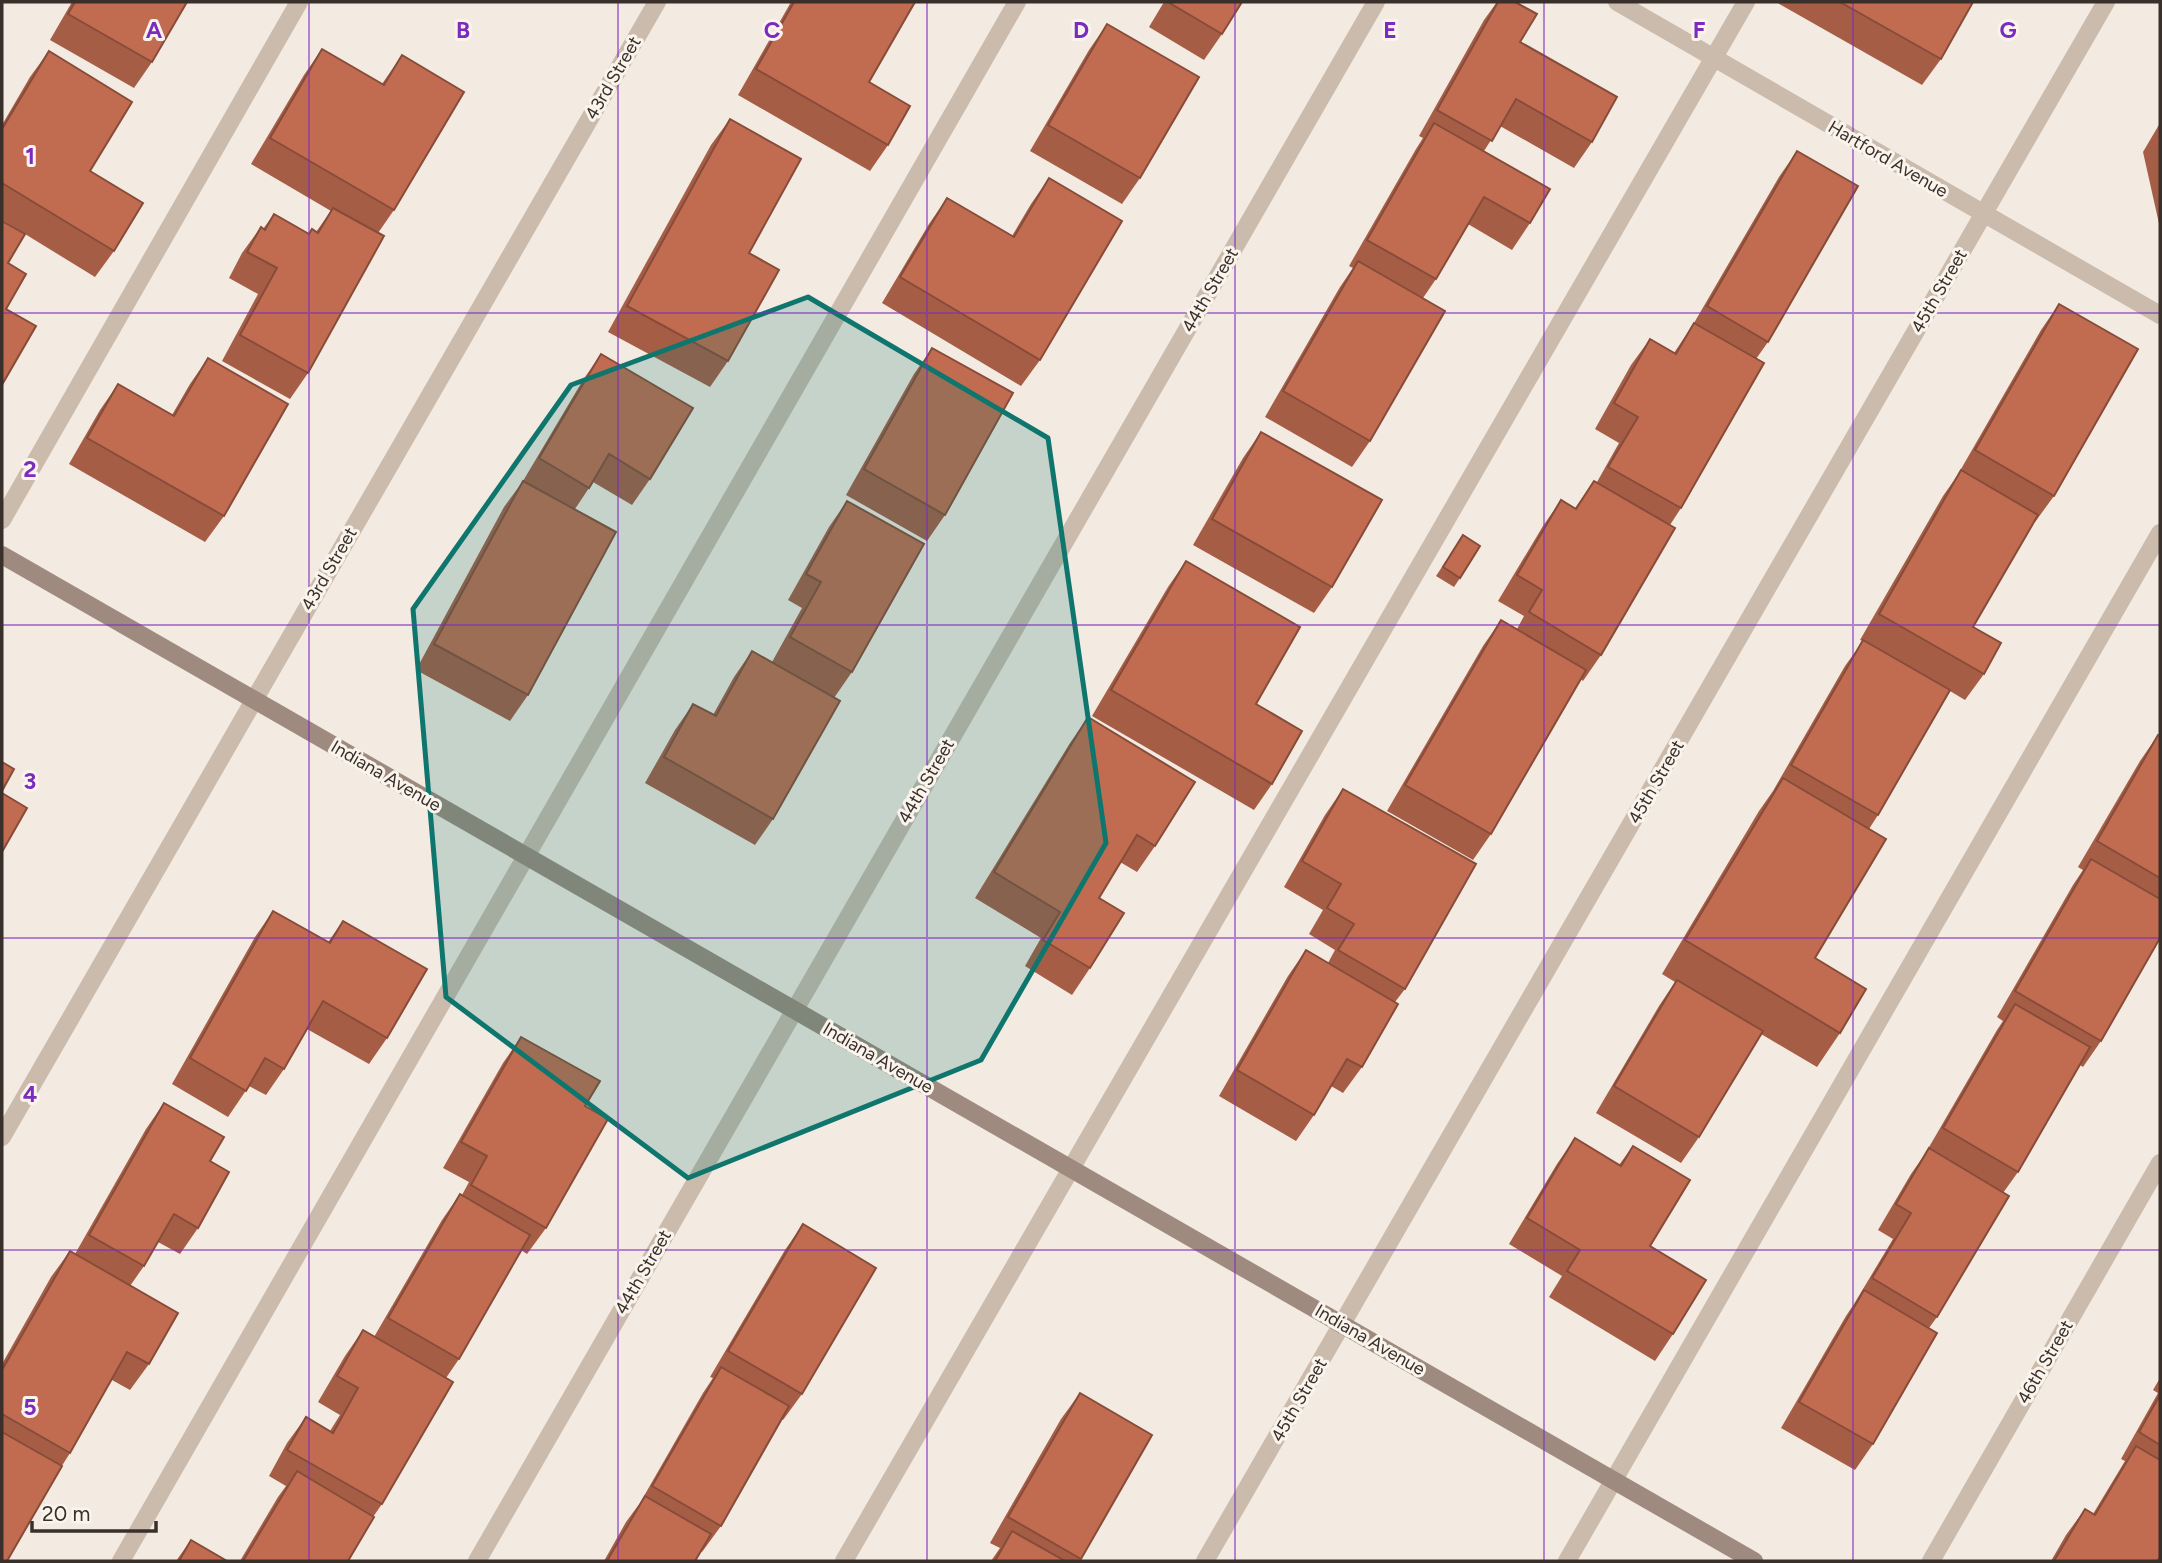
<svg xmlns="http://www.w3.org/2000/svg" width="2162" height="1563" font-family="Figtree,sans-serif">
<rect width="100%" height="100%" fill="#f3eae1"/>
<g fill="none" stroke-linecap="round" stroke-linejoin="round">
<g stroke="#cbbbad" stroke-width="18">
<polyline points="2,520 299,2"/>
<polyline points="121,1561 1017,2"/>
<polyline points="844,1561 1746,2"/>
<polyline points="1567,1561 2160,533"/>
</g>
<g stroke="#cbbbad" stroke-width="18">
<polyline points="1617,2 2160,315"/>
<polyline points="2,1137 657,2"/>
<polyline points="477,1561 1376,2"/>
<polyline points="1205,1561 2106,2"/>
<polyline points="1931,1561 2160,1163"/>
</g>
<polyline stroke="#9e8a7e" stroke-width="18" points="2,555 1754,1561"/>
</g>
<g fill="#a65d46">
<polygon points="72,2 187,2 152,62 134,88 50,40"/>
<polygon points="791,2 915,2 869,82 888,145 870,171 738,95"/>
<polygon points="1164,2 1242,2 1222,34 1204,60 1149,27"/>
<polygon points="1497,2 1515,2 1520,42 1592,142 1574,168 1500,126 1484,151 1530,223 1512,250 1468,224 1436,279 1423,298 1370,441 1352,467 1265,417 1340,287 1353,268 1349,266 1416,149 1423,138 1419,136 1484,20"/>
<polygon points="1776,2 1973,2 1941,59 1922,85"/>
<polygon points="1107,24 1140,178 1122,204 1030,151 1089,50"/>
<polygon points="322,49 382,84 402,55 394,210 378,233 308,373 290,399 222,361 258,294 229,278 242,253 261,227 263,229 274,214 309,234 316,232 331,211 251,164 304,75"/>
<polygon points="49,51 90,171 114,251 95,277 25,234 8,263 6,309 36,326 2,385 2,221 20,231 2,220 2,125 30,77"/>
<polygon points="730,119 749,253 728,361 710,387 608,332 711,145"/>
<polygon points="2160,123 2160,228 2143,152"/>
<polygon points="1797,151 1768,342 1756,359 1681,508 1670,525 1601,655 1583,681 1581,679 1491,834 1473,860 1387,811 1483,646 1501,620 1517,629 1524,616 1498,601 1543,526 1561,500 1575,508 1594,481 1597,482 1619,443 1595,429 1631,365 1650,339 1674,353 1694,323 1779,177"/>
<polygon points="1049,178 1040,360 1021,386 882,303 929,224 947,198 1012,236 1031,204"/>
<polygon points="2059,304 2054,496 2035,522 2034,521 1973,627 1984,674 1965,700 1950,691 1878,815 1869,829 1815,958 1840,1033 1817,1067 1761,1034 1699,1137 1681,1163 1596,1113 1659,1006 1675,982 1662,974 1759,811 1773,791 1845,666 1863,641 1860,640 1943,496 1957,476 2041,330"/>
<polygon points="932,348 945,515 927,541 846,495 914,374"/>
<polygon points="601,354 650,479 632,505 593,482 575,509 528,695 510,721 416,670 504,507 523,481 583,380"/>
<polygon points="208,358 224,516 205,542 69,464 100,410 118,384 172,415 190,384"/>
<polygon points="1261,432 1332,587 1314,613 1193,545 1243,458"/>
<polygon points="847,501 852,672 834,698 773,819 755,845 645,783 675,730 693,704 713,715 734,677 752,651 772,662 802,608 788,600 829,527"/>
<polygon points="1463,535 1460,578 1454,587 1436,576"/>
<polygon points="1186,561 1256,704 1272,784 1254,810 1092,716 1168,587"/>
<polygon points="1088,717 1155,846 1137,872 1120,862 1099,898 1090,968 1072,995 1025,966 1041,938 975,898 1070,743"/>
<polygon points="2158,735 2160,736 2160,938 2101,1041 2083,1067 2080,1065 2018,1172 2003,1193 1937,1317 1929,1328 1873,1444 1855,1470 1781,1428 1846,1316 1854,1304 1893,1239 1878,1230 1911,1174 1925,1154 1997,1030 2003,1021 1997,1017 2073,885 2083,870 2078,867 2140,761"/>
<polygon points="1343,789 1405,989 1395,1002 1362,1067 1343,1093 1331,1086 1314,1115 1296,1141 1219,1096 1288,976 1306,950 1328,963 1335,950 1309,934 1323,910 1284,887 1325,815"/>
<polygon points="273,911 328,942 343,921 387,1038 369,1064 307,1029 284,1069 266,1095 249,1086 228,1117 172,1084 255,937"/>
<polygon points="521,1037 585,1106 546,1228 527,1254 521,1250 459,1359 446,1378 382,1504 373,1517 348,1561 240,1561 278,1497 286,1486 269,1476 287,1443 306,1417 330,1431 340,1415 318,1402 345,1356 363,1330 374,1337 442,1220 460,1194 462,1195 469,1182 443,1168 503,1063"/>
<polygon points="164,1103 210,1161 198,1228 180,1254 158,1242 144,1266 130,1286 149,1364 130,1390 112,1380 70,1453 2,1561 2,1364 51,1277 70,1251 75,1254 146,1129"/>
<polygon points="1575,1138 1619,1165 1633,1146 1650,1246 1673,1334 1655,1361 1549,1297 1562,1276 1509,1244 1557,1164"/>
<polygon points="803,1224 802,1394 783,1420 782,1419 721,1526 702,1552 701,1551 695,1561 604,1561 626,1522 640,1503 703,1393 713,1378 710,1377 785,1250"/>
<polygon points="2160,1378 2160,1557 2158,1560 2160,1561 2051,1561 2066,1535 2085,1509 2093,1514 2125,1461 2121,1459 2158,1393 2153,1390"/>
<polygon points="1080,1393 1152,1435 1079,1561 991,1561 1000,1548 990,1543 1061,1419"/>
<polygon points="191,1540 227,1561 176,1561"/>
</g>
<g fill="#c16c51" stroke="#874c39" stroke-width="2">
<polygon points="75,2 187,2 152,62 68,14"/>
<polygon points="794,2 915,2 869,82 910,106 888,145 756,69"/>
<polygon points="1168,2 1242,2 1222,34"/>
<polygon points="1498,2 1515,2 1537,14 1520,42 1617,97 1592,142 1516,99 1492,141 1437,110"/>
<polygon points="1840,2 1973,2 1941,59"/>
<polygon points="1107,24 1199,77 1140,178 1048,125"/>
<polygon points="322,49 384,85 402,55 464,92 394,210 270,138"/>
<polygon points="49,51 132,102 90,171 143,203 114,251 2,183 2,129"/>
<polygon points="730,119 801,159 749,253 779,270 728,361 627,306"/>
<polygon points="1434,123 1550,189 1530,223 1484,197 1436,279 1367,240"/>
<polygon points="1797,151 1858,186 1768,342 1707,306"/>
<polygon points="1049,178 1122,221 1040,360 900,277 947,198 1014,237"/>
<polygon points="333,208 384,236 308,373 240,335 277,268 247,252 261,227 265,230 274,214 309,234 312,229 318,233"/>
<polygon points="2,221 25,234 8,263 26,274 6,309 36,326 3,383 2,382"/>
<polygon points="1358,261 1445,311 1370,441 1283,391"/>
<polygon points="2059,304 2138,349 2054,496 1975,450"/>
<polygon points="1694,323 1764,363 1681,508 1608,467 1638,417 1614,403 1650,339 1676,354"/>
<polygon points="932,348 1013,393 945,515 864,469"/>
<polygon points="601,354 693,408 650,479 609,454 589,488 539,458"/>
<polygon points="208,358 288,404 224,516 87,438 118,384 174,416"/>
<polygon points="1261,432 1382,500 1332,587 1212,519"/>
<polygon points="1961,470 2038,515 1973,627 2001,643 1984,674 1879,614"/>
<polygon points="523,481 616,532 528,695 434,644"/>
<polygon points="1594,481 1675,528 1601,655 1529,612 1542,590 1517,575 1561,500 1576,509"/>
<polygon points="847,501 924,544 852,672 790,637 821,582 806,574"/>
<polygon points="1463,535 1480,546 1460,578 1443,567"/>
<polygon points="1186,561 1300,627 1256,704 1302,731 1272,784 1111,690"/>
<polygon points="1501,620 1586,670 1491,834 1405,785"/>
<polygon points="1863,640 1950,690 1878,815 1791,765"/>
<polygon points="752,651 840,701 773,819 664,757 693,704 716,716"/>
<polygon points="1088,717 1195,782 1155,846 1137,835 1099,898 1124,913 1090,968 1043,940 1060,912 994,872"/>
<polygon points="2158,735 2160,736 2160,878 2097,841"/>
<polygon points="2,762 14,769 2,791"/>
<polygon points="1783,778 1886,839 1815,958 1866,989 1840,1033 1685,940"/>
<polygon points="1343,789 1476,864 1405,989 1338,950 1354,924 1327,908 1341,884 1302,861"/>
<polygon points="2,793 27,808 2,852"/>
<polygon points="2091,859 2160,899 2160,938 2101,1041 2015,991"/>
<polygon points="273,911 330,943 343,921 427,969 387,1038 323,1001 284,1069 265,1058 246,1091 190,1058"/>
<polygon points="1306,950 1398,1004 1362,1067 1347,1059 1314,1115 1237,1070"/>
<polygon points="1677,980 1763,1031 1699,1137 1614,1086"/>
<polygon points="2015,1004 2090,1047 2018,1172 1943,1128"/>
<polygon points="521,1037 600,1081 585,1106 608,1119 546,1228 471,1185 487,1156 461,1142"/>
<polygon points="164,1103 224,1137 210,1161 229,1172 198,1228 174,1214 144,1266 89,1235"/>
<polygon points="1575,1138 1621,1166 1633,1146 1690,1180 1650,1246 1706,1280 1673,1334 1567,1271 1580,1250 1527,1218"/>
<polygon points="1929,1148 2009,1196 1937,1317 1872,1278 1911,1213 1896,1204"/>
<polygon points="460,1194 530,1235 459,1359 388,1318"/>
<polygon points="803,1224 876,1268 802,1394 728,1351"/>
<polygon points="70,1251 178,1313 149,1364 127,1352 70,1453 2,1414 2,1370"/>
<polygon points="1864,1290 1937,1333 1873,1444 1799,1402"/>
<polygon points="363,1330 453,1382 382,1504 287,1450 306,1417 333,1433 358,1388 337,1376"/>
<polygon points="721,1367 789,1406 721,1526 652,1486"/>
<polygon points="1080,1393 1152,1435 1081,1559 1008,1517"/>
<polygon points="2160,1395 2160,1445 2139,1432"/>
<polygon points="2,1432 62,1466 7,1561 2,1561"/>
<polygon points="2136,1446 2160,1460 2160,1557 2158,1560 2160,1561 2054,1561 2085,1509 2095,1515"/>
<polygon points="297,1471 374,1517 348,1561 243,1561"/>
<polygon points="645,1496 711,1534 695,1561 607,1561"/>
<polygon points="1012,1531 1065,1561 995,1561"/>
<polygon points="191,1540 227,1561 179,1561"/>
</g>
<path fill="#0f766e" fill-opacity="0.2" stroke="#0f766e" stroke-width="5" stroke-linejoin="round" d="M808,297L1048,438L1106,843L981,1060L688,1178L446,997L413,609L571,385Z"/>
<path fill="none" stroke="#7b2cbf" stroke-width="2" stroke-opacity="0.55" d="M309,2V1561M618,2V1561M927,2V1561M1235,2V1561M1544,2V1561M1853,2V1561M2,313H2160M2,625H2160M2,938H2160M2,1250H2160"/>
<g text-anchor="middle" stroke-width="6" stroke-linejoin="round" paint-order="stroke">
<g font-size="18" fill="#39302b" stroke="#faf4ed">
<text transform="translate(613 78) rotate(-60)" y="6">43rd Street</text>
<text transform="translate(1888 159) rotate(30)" y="6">Hartford Avenue</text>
<text transform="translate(1210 290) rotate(-60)" y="6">44th Street</text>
<text transform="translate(1939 291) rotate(-60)" y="6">45th Street</text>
<text transform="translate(329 569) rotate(-60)" y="6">43rd Street</text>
<text transform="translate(386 776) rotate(30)" y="6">Indiana Avenue</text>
<text transform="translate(926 781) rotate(-60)" y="6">44th Street</text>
<text transform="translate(1656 782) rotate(-60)" y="6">45th Street</text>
<text transform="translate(878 1058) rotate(30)" y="6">Indiana Avenue</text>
<text transform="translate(643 1272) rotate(-60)" y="6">44th Street</text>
<text transform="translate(1370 1340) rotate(30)" y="6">Indiana Avenue</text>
<text transform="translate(2045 1362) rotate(-60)" y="6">46th Street</text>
<text transform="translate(1299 1400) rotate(-60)" y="6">45th Street</text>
</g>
</g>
<g font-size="23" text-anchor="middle" font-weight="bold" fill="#7b2cbf" stroke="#faf4ed" stroke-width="6" stroke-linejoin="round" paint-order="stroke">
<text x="154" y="38">A</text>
<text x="463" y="38">B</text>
<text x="772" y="38">C</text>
<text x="1081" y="38">D</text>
<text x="1390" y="38">E</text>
<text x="1699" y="38">F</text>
<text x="2008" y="38">G</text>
<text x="30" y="164">1</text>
<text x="30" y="477">2</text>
<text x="30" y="789">3</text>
<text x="30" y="1102">4</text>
<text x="30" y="1415">5</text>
</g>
<rect width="2162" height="1563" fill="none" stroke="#39302b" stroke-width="7"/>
<path d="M32 1521v10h124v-10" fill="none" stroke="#39302b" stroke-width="3.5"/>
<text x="42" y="1521" font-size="21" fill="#39302b" stroke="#faf4ed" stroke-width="5" paint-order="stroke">20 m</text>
</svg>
